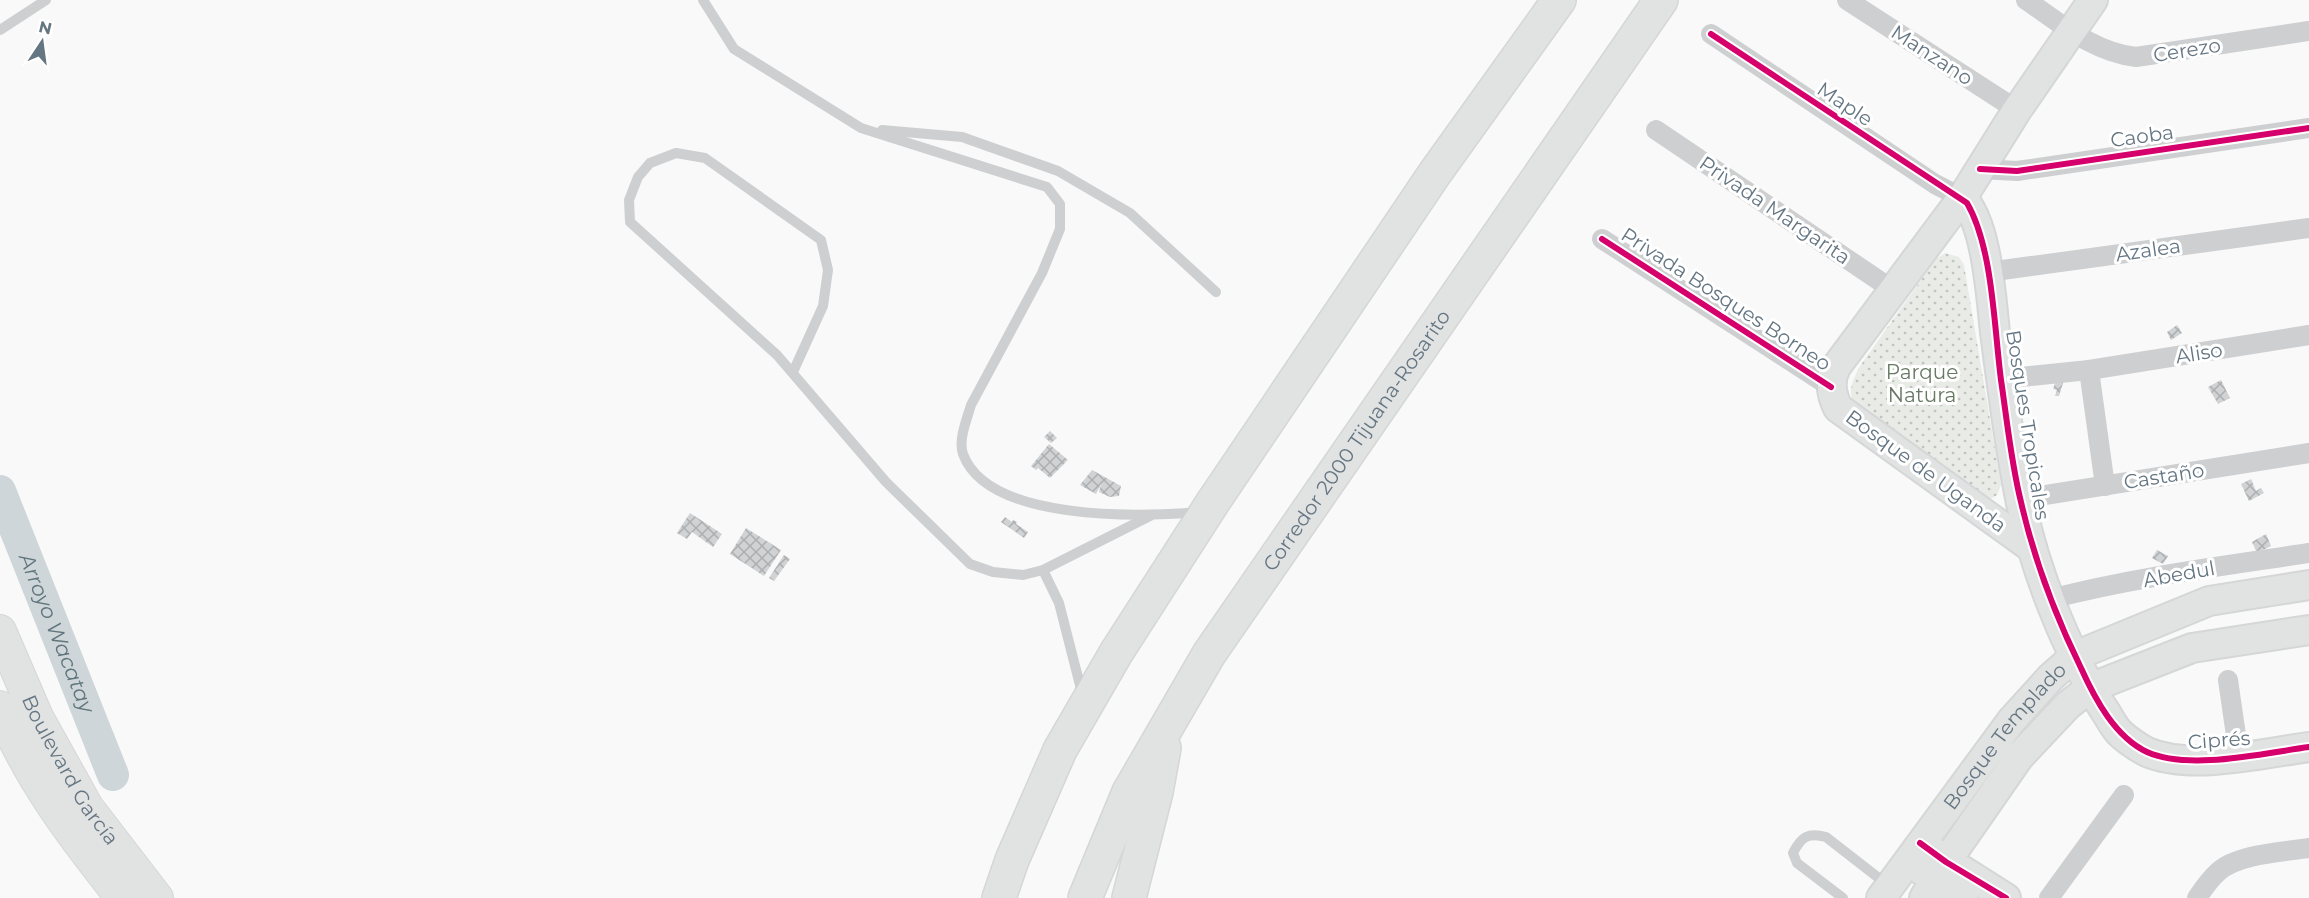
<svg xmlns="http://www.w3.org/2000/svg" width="2309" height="898" font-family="Montserrat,sans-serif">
<defs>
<pattern id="green-dots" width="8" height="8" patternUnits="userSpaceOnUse" patternTransform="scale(1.5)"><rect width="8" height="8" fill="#e8ebe6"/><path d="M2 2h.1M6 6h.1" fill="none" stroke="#c0c3c0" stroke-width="1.8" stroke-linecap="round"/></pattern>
<pattern id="building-cross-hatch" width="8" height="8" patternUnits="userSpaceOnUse" patternTransform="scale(1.5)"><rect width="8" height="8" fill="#d0d2d3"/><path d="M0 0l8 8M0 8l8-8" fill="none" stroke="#acafb1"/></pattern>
</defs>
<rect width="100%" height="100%" fill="#f9f9f9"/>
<path fill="url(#green-dots)" d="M1945,253L1959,257L1964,265L2001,485L1997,495L1989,500L1856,412C1848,391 1850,385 1860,366L1936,259Z"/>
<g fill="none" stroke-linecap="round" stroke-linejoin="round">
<path stroke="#ced6d9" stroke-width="32" id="s1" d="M0,491L113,775"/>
</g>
<g fill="url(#building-cross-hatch)">
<polygon points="2177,325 2182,333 2171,340 2167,332"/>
<polygon points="2057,377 2064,380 2059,396 2055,396 2057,390 2053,389"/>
<polygon points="2221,380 2230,398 2218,404 2208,387"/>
<polygon points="1050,431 1057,438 1051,443 1044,437"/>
<polygon points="1049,444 1068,460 1050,478 1038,468 1036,470 1031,466"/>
<polygon points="1092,470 1121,486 1119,496 1110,497 1099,492 1101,484 1096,494 1080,485"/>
<polygon points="2251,479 2256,491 2261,488 2264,493 2249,501 2241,484"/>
<polygon points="690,513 722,534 713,547 692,532 687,539 677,533"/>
<polygon points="1005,517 1012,522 1013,520 1017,522 1016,524 1028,532 1024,538 1001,522"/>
<polygon points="746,528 781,550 764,576 730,554"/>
<polygon points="2266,534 2271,546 2257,553 2252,542"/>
<polygon points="2157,550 2168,556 2163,564 2152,558"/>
<polygon points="784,555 790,559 774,581 769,578"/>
</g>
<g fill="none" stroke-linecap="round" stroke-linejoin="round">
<g stroke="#d5d6d7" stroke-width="32">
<g id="secondary">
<path d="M1962,198C1987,222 1991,297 1995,332C2002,387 2009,443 2020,498C2033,566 2066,650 2103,708C2108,715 2112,724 2118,731C2124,738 2139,748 2147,752C2191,771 2263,753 2309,747"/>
<path d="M2032,548L1838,408C1831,394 1829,381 1836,367L1962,198L2017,110L2093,0"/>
<polyline points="1932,851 2006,898"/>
<polyline points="1921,870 1963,898"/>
<path id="s2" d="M1881,898L2012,720L2051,677L2075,656L2209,601L2309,585"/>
<polyline points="1924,898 1946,862 2019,757 2068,705 2090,688 2192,648 2309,630"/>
</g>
</g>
<g stroke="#d5d6d7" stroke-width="34">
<g id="primary">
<path id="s3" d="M0,631L37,717L87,807L157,898"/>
<path d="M0,707C28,778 75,839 122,898"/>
</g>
</g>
<g stroke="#d5d6d6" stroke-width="36">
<g id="highway">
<polyline points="999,898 1012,860 1060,750 1116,653 1213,502 1435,173 1559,0"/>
<path id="s4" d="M1085,898L1129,792L1209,654L1661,0"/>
<polyline points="1129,898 1156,792 1164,748"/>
</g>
</g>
<g stroke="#cecfd0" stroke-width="10">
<path d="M703,0L734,49L861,128L1047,187L1060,204V229L1042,273L971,405C967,419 958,440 963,454C988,522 1141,517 1200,512"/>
<polyline points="0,30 46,0"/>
<polyline points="882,130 962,137 1058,171 1130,213 1216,292"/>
<polyline points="793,372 823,306 828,270 821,240 705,158 676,153 650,163 638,177 629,200 630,222 777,355 886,482 970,564 993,572 1023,575 1043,570 1150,516"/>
<polyline points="1043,570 1059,603 1083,697"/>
<path d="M1843,898L1797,863L1793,853C1801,837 1808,832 1826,837L1889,886"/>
</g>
<g stroke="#cecfd0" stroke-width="20">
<polyline points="1847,0 2017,110"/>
<path d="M2026,0C2060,23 2093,52 2136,57L2309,31"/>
<polyline points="1711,34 1935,184 1962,198"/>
<polyline points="1656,130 1893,290"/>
<polyline points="1980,169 2017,171 2309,128"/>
<polyline points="1602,239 1831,387"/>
<polyline points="1988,272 2309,228"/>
<polyline points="2089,370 2105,486"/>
<polyline points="2001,379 2089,370 2309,335"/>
<polyline points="2020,499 2309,453"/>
<path d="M2050,599C2135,577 2223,566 2309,553"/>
<polyline points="2228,680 2239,756"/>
<polyline points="2049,898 2124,795"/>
<path d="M2197,898C2203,889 2210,879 2218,872C2237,854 2283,852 2309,848"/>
</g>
<use href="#secondary" stroke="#e1e2e2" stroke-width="28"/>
<use href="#primary" stroke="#e1e2e2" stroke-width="32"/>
<use href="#highway" stroke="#e1e2e2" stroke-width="33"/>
<g stroke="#fff" stroke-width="10">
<g id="cycleway">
<path d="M1711,34L1967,203C1993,248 1994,327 2001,380C2007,420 2011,462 2021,502C2034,559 2055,615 2081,668C2095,699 2115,737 2147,752C2189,771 2264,753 2309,747"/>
<polyline points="1980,169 2017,171 2309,128"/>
<polyline points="1602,239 1831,387"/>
<polyline points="1920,843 1946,862 2006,898"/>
</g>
</g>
<use href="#cycleway" stroke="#d6006c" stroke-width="6"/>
</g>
<g text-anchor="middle" stroke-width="6" stroke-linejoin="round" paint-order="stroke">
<g font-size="20" fill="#657683" stroke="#fff">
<text transform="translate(2187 50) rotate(-9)" y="7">Cerezo</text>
<text transform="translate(1932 55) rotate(33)" y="7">Manzano</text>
<text transform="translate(1845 104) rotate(34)" y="7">Maple</text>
<text transform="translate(2142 136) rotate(-8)" y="7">Caoba</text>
<text transform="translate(1775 210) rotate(34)" y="7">Privada Margarita</text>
<text transform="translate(2148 250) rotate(-8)" y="7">Azalea</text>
<text transform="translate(1726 299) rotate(33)" y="7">Privada Bosques Borneo</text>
<text transform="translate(2199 353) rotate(-9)" y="7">Aliso</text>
<text transform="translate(2028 425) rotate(81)" y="7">Bosques Tropicales</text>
<text dy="7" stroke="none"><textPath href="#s4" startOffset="534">Corredor 2000 Tijuana-Rosarito</textPath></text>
<text transform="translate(1926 471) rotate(36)" y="7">Bosque de Uganda</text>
<text transform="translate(2164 476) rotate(-9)" y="7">Castaño</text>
<text transform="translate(2179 574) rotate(-10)" y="7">Abedul</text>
<text dy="7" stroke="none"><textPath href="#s2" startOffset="204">Bosque Templado</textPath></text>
<text transform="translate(2219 740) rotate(-4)" y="7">Ciprés</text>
<text dy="7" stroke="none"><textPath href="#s3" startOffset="156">Boulevard García</textPath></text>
</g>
<g font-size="20" fill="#687a64" stroke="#fff">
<text x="1922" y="379">Parque<tspan x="1922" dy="23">Natura</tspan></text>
</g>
<g font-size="21" font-style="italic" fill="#60757c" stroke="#fff">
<text dy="7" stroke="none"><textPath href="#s1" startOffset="153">Arroyo Wacatay</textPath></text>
</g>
</g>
<g transform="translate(42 42) rotate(13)" stroke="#ffffff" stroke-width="4.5" paint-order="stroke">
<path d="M0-4.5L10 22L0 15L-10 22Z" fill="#657683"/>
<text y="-9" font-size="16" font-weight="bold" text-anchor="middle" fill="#657683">N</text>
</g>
</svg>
